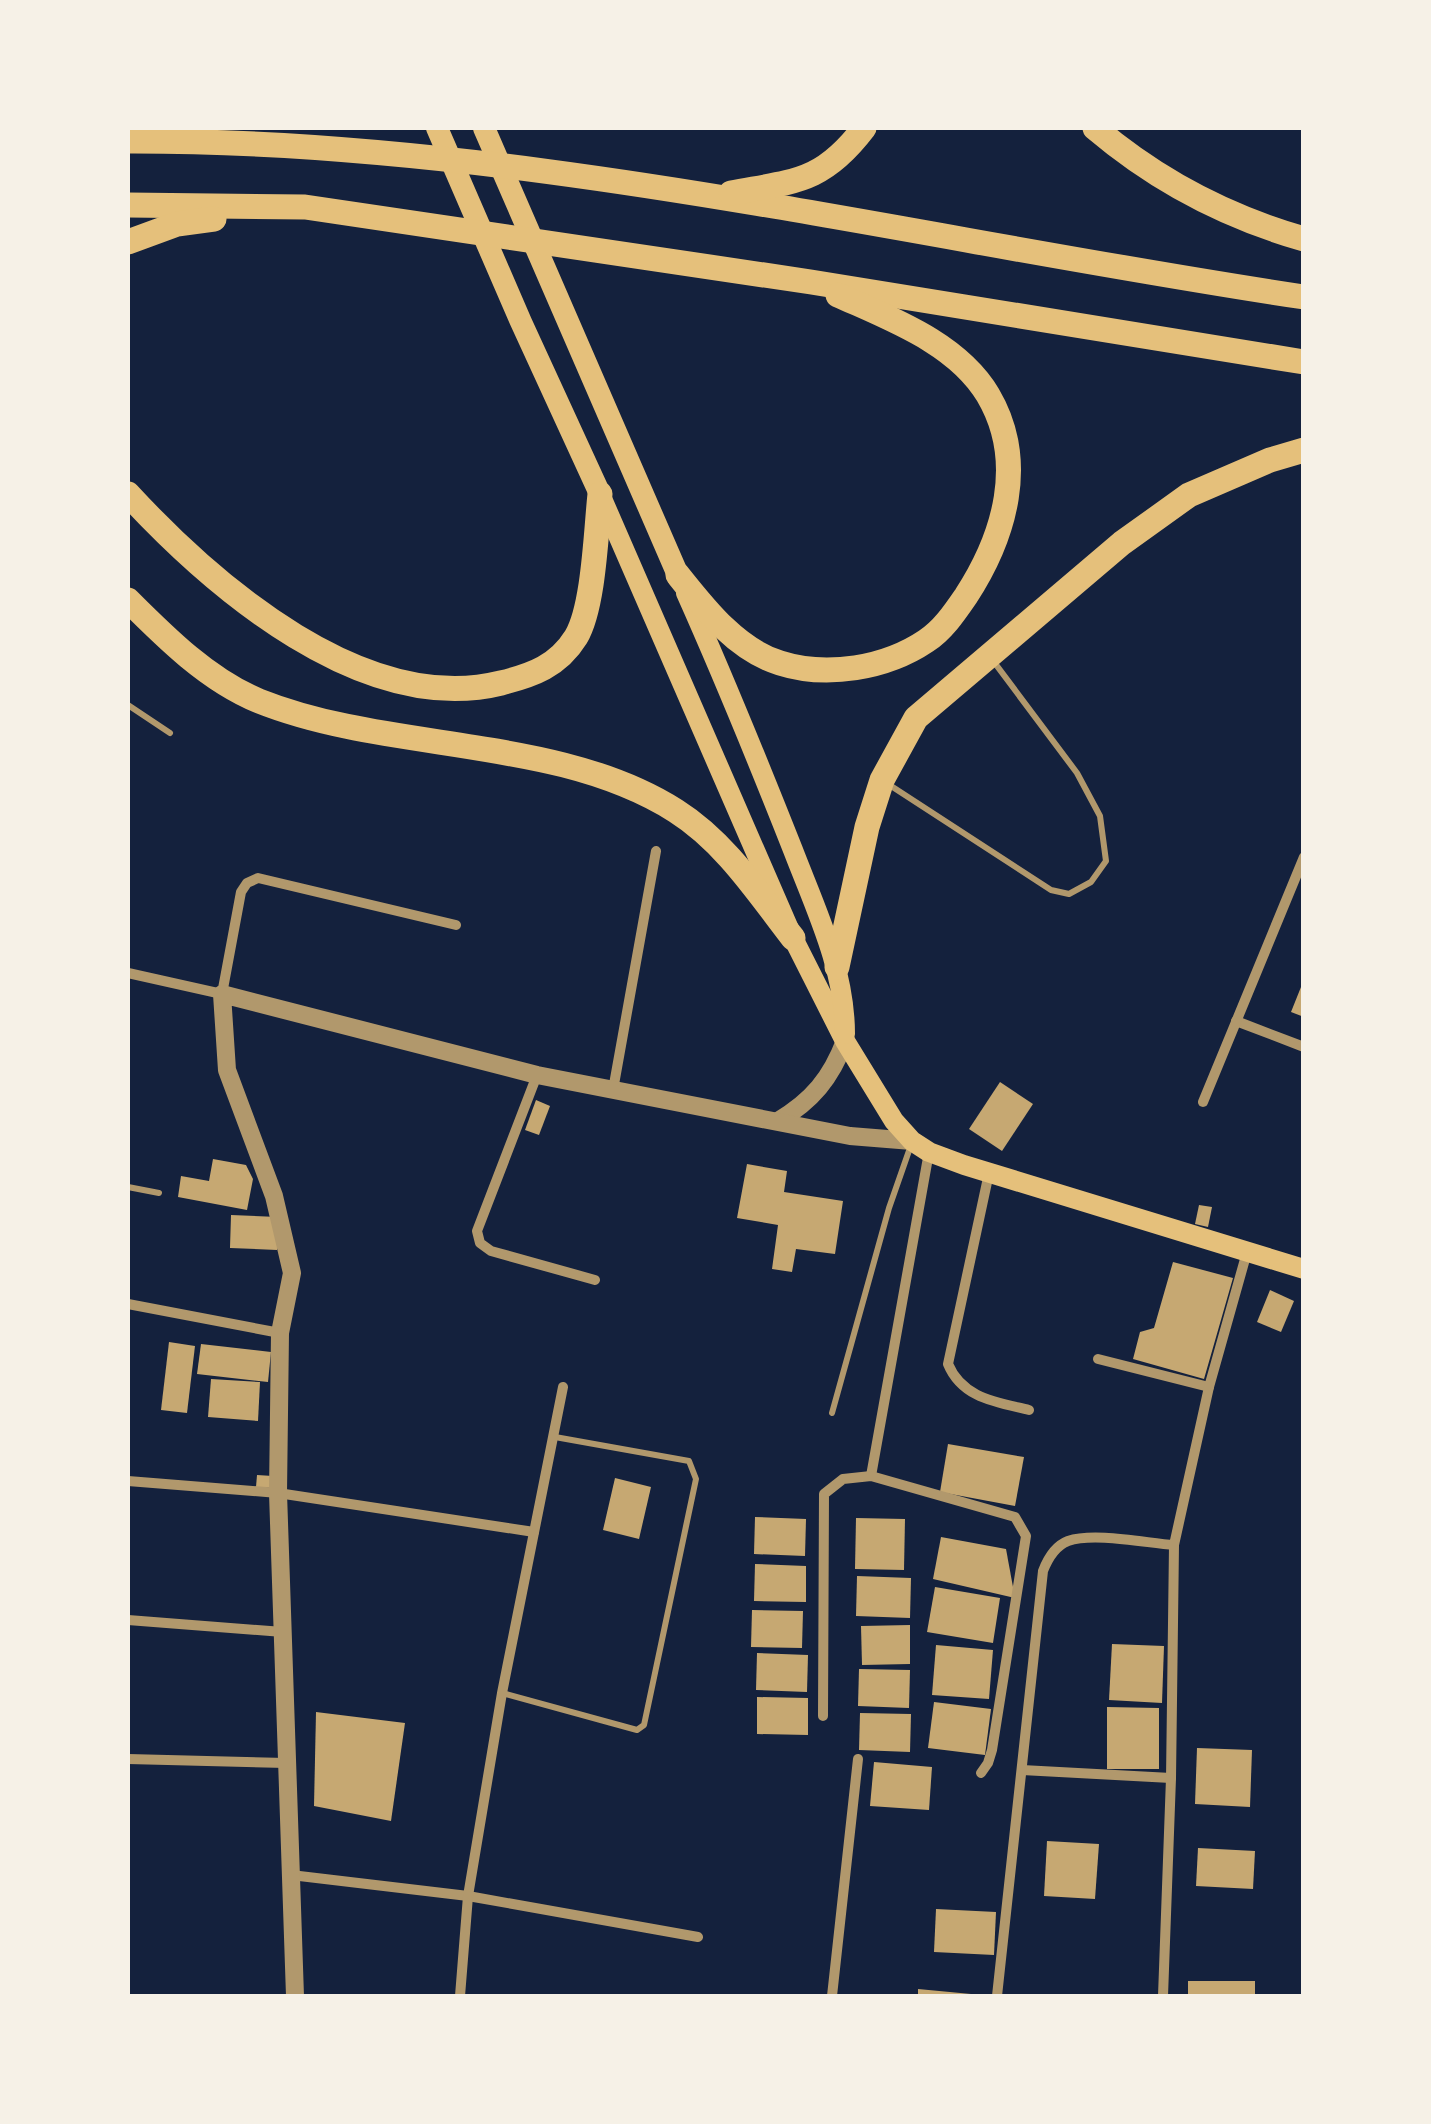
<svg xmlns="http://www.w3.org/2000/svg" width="1431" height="2124" font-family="'PT Sans Narrow',sans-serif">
<rect width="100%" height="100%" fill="#14213d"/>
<g fill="#c6a872">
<polygon points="1303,982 1304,982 1304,1017 1291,1012"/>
<polygon points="1000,1082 1033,1104 1002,1151 969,1129"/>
<polygon points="536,1100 550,1106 539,1135 525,1130"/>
<polygon points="213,1159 246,1165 253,1179 247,1210 178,1197 181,1176 209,1181"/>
<polygon points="747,1164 787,1171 784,1192 843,1201 835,1254 796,1249 792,1272 772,1269 778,1225 737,1218"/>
<polygon points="1199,1205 1212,1207 1208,1227 1195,1224"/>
<polygon points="231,1215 278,1217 277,1250 230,1248"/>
<polygon points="1173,1262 1233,1278 1204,1379 1133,1359 1140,1332 1154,1328"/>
<polygon points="1270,1290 1294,1301 1281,1332 1257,1322"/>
<polygon points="169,1342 195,1346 187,1413 161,1410"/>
<polygon points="201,1344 271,1352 268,1382 197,1374"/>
<polygon points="211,1379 260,1382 258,1421 208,1417"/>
<polygon points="948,1444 1024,1457 1015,1506 940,1492"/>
<polygon points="257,1475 273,1476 272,1488 256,1487"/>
<polygon points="615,1478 651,1487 639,1539 603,1530"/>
<polygon points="755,1517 806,1519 805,1556 754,1554"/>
<polygon points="856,1518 905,1519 904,1570 855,1569"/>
<polygon points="941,1537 1006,1549 1015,1598 933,1579"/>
<polygon points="755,1564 806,1566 806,1602 754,1601"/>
<polygon points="857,1576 911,1578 910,1618 856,1616"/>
<polygon points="935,1587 1000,1598 993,1643 927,1632"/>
<polygon points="752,1610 803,1611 802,1648 751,1647"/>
<polygon points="910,1625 910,1664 862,1665 861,1626"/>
<polygon points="1112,1644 1164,1646 1162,1703 1109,1700"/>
<polygon points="936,1645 993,1650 989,1699 932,1695"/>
<polygon points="757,1653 808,1655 807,1692 756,1690"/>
<polygon points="859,1669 910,1670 909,1708 858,1706"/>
<polygon points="757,1697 808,1698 808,1735 757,1734"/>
<polygon points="934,1702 991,1709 985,1755 928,1748"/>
<polygon points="1107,1707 1159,1708 1159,1769 1107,1769"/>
<polygon points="316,1712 405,1723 391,1821 314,1806"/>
<polygon points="860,1713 911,1714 910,1752 859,1750"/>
<polygon points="1197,1748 1252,1750 1250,1807 1195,1804"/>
<polygon points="874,1762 932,1767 929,1810 870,1806"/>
<polygon points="1047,1841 1099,1844 1095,1899 1044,1896"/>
<polygon points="1198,1848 1255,1851 1253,1889 1196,1886"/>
<polygon points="936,1909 996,1912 994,1955 934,1952"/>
<rect x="1188" y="1981" width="67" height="15"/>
<polygon points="918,1989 971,1994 971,1996 918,1996"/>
</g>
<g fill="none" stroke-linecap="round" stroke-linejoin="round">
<g stroke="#b1986c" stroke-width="6">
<polyline points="128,705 170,733"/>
<polyline points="888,784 1051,890 1069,894 1091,882 1106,861 1100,816 1077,773 994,662"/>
<polyline points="128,1187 159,1193"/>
<polyline points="832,1413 889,1208 911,1145"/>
<polyline points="502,1693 637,1730 644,1725 696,1479 689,1461 555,1437"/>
</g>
<g stroke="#b1986c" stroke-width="10">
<polyline points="128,973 222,994 241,892 247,883 258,878 456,925"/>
<polyline points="1236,1021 1304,1047"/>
<polyline points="537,1075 477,1231 480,1243 491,1251 595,1280"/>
<polyline points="613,1090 656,851"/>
<polyline points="1203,1102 1304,857"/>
<path d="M989,1173L948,1364C962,1398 996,1402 1029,1410"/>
<polyline points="128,1304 280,1333"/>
<polyline points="1098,1359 1209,1387"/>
<polyline points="871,1476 929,1152"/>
<polyline points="128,1481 278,1493 534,1532"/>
<polyline points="128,1620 283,1632"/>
<polyline points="823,1716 824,1494 843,1479 871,1476 1015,1517 1026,1536 992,1750 988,1763 981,1773"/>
<polyline points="128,1759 286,1763"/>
<polyline points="1022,1770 1171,1778"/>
<polyline points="291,1875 468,1896 698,1937"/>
<polyline points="460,1996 468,1896 502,1693 563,1387"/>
<polyline points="832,1996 858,1759"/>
<path d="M997,1996L1043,1571C1048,1558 1055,1546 1068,1541C1094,1532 1146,1543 1174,1545"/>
<polyline points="1163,1996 1171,1778 1174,1545 1209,1387 1247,1252"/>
</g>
<g stroke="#b1986c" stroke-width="18">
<path d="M778,1121C812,1101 831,1078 845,1041"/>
<polyline points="295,1996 278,1493 280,1333 292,1273 274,1196 227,1070 222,994 537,1075 850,1136 912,1141"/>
</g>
<g stroke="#e5c07b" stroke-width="20">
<polyline points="600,494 793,938 845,1041 894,1121 912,1141 929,1152 964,1165 1304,1269"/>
<path d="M686,593C724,678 759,764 793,850C816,910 845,969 845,1034"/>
</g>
<g stroke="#e5c07b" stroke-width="22">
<polyline points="437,128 521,322 600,494"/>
<polyline points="484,128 678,575"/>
</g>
<g stroke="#e5c07b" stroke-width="25">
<path d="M1095,128C1155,179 1227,217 1304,239"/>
<path d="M128,141C523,140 914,239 1304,297"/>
<path d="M731,193C795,181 822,183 864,128"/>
<polyline points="128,205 305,207 811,282 1304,362"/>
<polyline points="128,242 177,224 214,219"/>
<path d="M128,494C214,587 364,717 501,683C533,675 558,666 576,637C594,607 596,531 600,494"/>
<path d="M678,575C705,609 737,650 780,663C827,678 886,668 926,641C943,630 955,612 966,596C1005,536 1027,461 988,395C957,343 891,319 838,295"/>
<path d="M128,600C166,638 208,680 259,701C389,753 557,735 676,811C725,842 758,893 793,938"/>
<polyline points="837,967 867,827 882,780 916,718 1122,543 1189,495 1270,460 1304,450"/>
</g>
</g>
<rect width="1431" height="2124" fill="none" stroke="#f6f1e7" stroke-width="260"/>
</svg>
